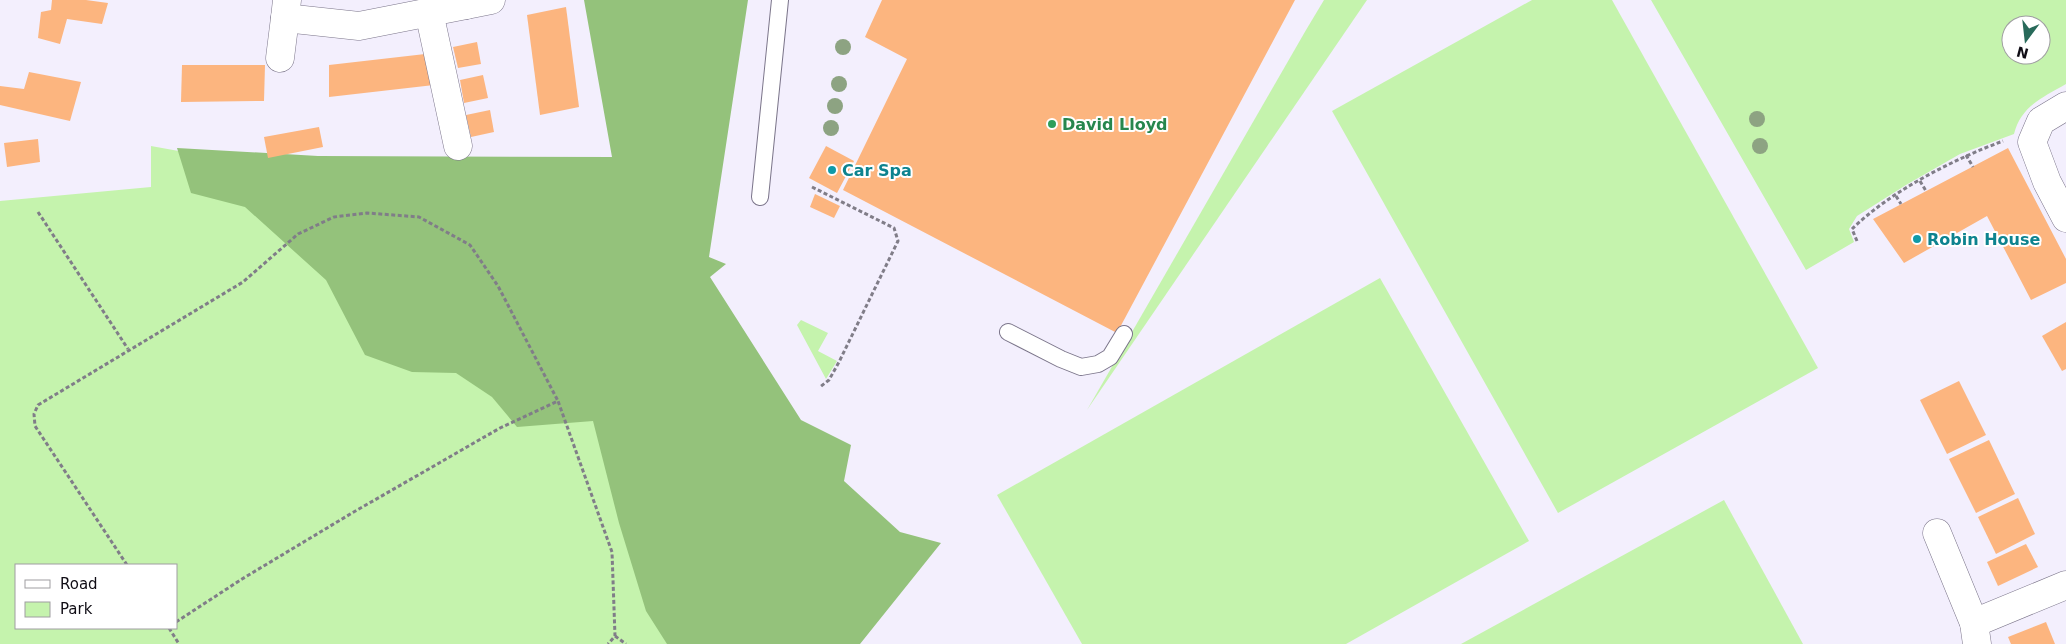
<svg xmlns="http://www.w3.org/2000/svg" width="2066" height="644" font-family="'DejaVu Sans',sans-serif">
<rect width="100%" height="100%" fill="#f3effd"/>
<g fill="#c5f3ad" fill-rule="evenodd">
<polygon points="1324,0 1367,0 1087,410 1306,30"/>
<polygon points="1532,0 1612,0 1818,368 1558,513 1332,111"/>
<path d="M1651,0H2066V84C2042,98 2021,106 2014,134L1960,154L1906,185L1857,216L1849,229L1854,242L1806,270ZM2011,25H2041V55H2011Z"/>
<path d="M151,146L355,183L502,322L802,644H0V201L151,187ZM16,565H176V628H16Z"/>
<polygon points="1380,278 1529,541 1346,644 1082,644 997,495"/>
<polygon points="801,320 828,333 818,351 837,361 826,379 797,325"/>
<polygon points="1724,500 1803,644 1461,644"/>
</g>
<polygon fill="#94c27b" points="584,0 748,0 709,257 726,264 710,277 801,420 851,445 844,481 900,532 941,543 860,644 667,644 646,611 619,523 593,421 517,427 492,397 456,373 412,372 365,355 326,280 245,207 191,193 177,148 318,156 612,157"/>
<g fill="#fcb57f">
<polygon points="52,0 86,0 108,3 102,24 67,19 60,44 38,38 41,12 51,10"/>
<polygon points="882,0 1295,0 1117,333 843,190 907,59 865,37"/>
<polygon points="566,7 579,107 540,115 527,15"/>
<polygon points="477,42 481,64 458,68 453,47"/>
<polygon points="434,53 434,85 329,97 329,65"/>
<polygon points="182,65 265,65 264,101 181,102"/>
<polygon points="29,72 81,82 70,121 0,105 0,86 24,89"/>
<polygon points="483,75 488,98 464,103 460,80"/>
<polygon points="490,110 494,132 471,137 466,115"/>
<polygon points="319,127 323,147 268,158 264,137"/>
<polygon points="38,139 40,162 7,167 4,143"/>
<polygon points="826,146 854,161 837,193 809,178"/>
<polygon points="2008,148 2066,259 2066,283 2031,300 1987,216 1904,263 1873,219"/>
<polygon points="815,194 840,206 834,218 810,207"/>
<polygon points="2066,322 2066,369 2062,371 2042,336"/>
<polygon points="1959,381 1986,435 1947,454 1920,400"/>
<polygon points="1989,440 2015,494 1976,513 1949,459"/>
<polygon points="2018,498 2035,534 1996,554 1978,517"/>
<polygon points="2026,544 2038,567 1998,586 1987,562"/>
<polygon points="2046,622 2055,644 2011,644 2008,637"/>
</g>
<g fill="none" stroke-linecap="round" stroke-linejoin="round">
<g stroke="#7b758a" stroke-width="18">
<g id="lane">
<polyline points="760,197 780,0"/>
<polyline points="1008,332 1061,359 1081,367 1098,364 1110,357 1124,334"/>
</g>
</g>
<g stroke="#7b758a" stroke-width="29">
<g id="street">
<polyline points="287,0 285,18 359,26 466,5 465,0"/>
<polyline points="466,5 491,0"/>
<polyline points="429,12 458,146"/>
<polyline points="280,58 285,18"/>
<polyline points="2066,106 2041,121 2032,142 2047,182 2066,218"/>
<polyline points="1937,533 1974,623 1977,644"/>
<polyline points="1974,623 2066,585"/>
</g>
</g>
<g stroke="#807d88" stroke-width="3" stroke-dasharray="4 2.5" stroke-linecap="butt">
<polyline points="1966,155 1973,167"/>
<polyline points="1920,181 1926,191"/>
<polyline points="812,187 894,228 898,241 839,362 829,380 820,387"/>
<polyline points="1896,196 1901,204"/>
<polyline points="38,212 128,349"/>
<path d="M1857,241L1852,229C1891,191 1952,160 2003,141"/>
<polyline points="127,565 35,426 34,414 38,405 243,282 298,234 334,217 367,213 419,217 470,245 498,286 558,401"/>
<polyline points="176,622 242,579 352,513 500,428 558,401 612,552 615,636 608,644"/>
<polyline points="169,628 179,644"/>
<polyline points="615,636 626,644"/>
</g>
<use href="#lane" stroke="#fff" stroke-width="16"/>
<use href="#street" stroke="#fff" stroke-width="28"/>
</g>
<g fill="#8da382">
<circle cx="843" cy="47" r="8"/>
<circle cx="839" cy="84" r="8"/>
<circle cx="835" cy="106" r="8"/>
<circle cx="1757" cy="119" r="8"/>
<circle cx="831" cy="128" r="8"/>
<circle cx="1760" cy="146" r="8"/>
</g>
<circle fill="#2e9e5b" stroke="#fff" stroke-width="2" cx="1052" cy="124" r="5"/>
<g fill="#0f9aa8" stroke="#fff" stroke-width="2">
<circle cx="832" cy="170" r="5"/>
<circle cx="1917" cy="239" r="5"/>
</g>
<g text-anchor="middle" stroke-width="4" stroke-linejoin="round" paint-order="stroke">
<g font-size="16" font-weight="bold" fill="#27864d" stroke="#fff" text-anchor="start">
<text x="1062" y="130">David Lloyd</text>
</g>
<g font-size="16" font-weight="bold" fill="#0d838f" stroke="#fff" text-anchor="start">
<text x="842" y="176">Car Spa</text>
<text x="1927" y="245">Robin House</text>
</g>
</g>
<rect x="15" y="564" width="162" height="65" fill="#ffffff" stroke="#9f9ea1"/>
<rect x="25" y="580" width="25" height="8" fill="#ffffff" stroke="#9f9ea1"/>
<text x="60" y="589" font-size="15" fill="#100d15">Road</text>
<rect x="25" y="602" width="25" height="15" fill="#c5f3ad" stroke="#9f9ea1"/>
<text x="60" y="614" font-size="15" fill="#100d15">Park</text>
<g transform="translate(2026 40) rotate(195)"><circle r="24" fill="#ffffff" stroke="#9f9ea1"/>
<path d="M0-4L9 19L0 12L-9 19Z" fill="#286a5a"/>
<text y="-8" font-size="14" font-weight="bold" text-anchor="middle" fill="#100d15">N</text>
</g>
</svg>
